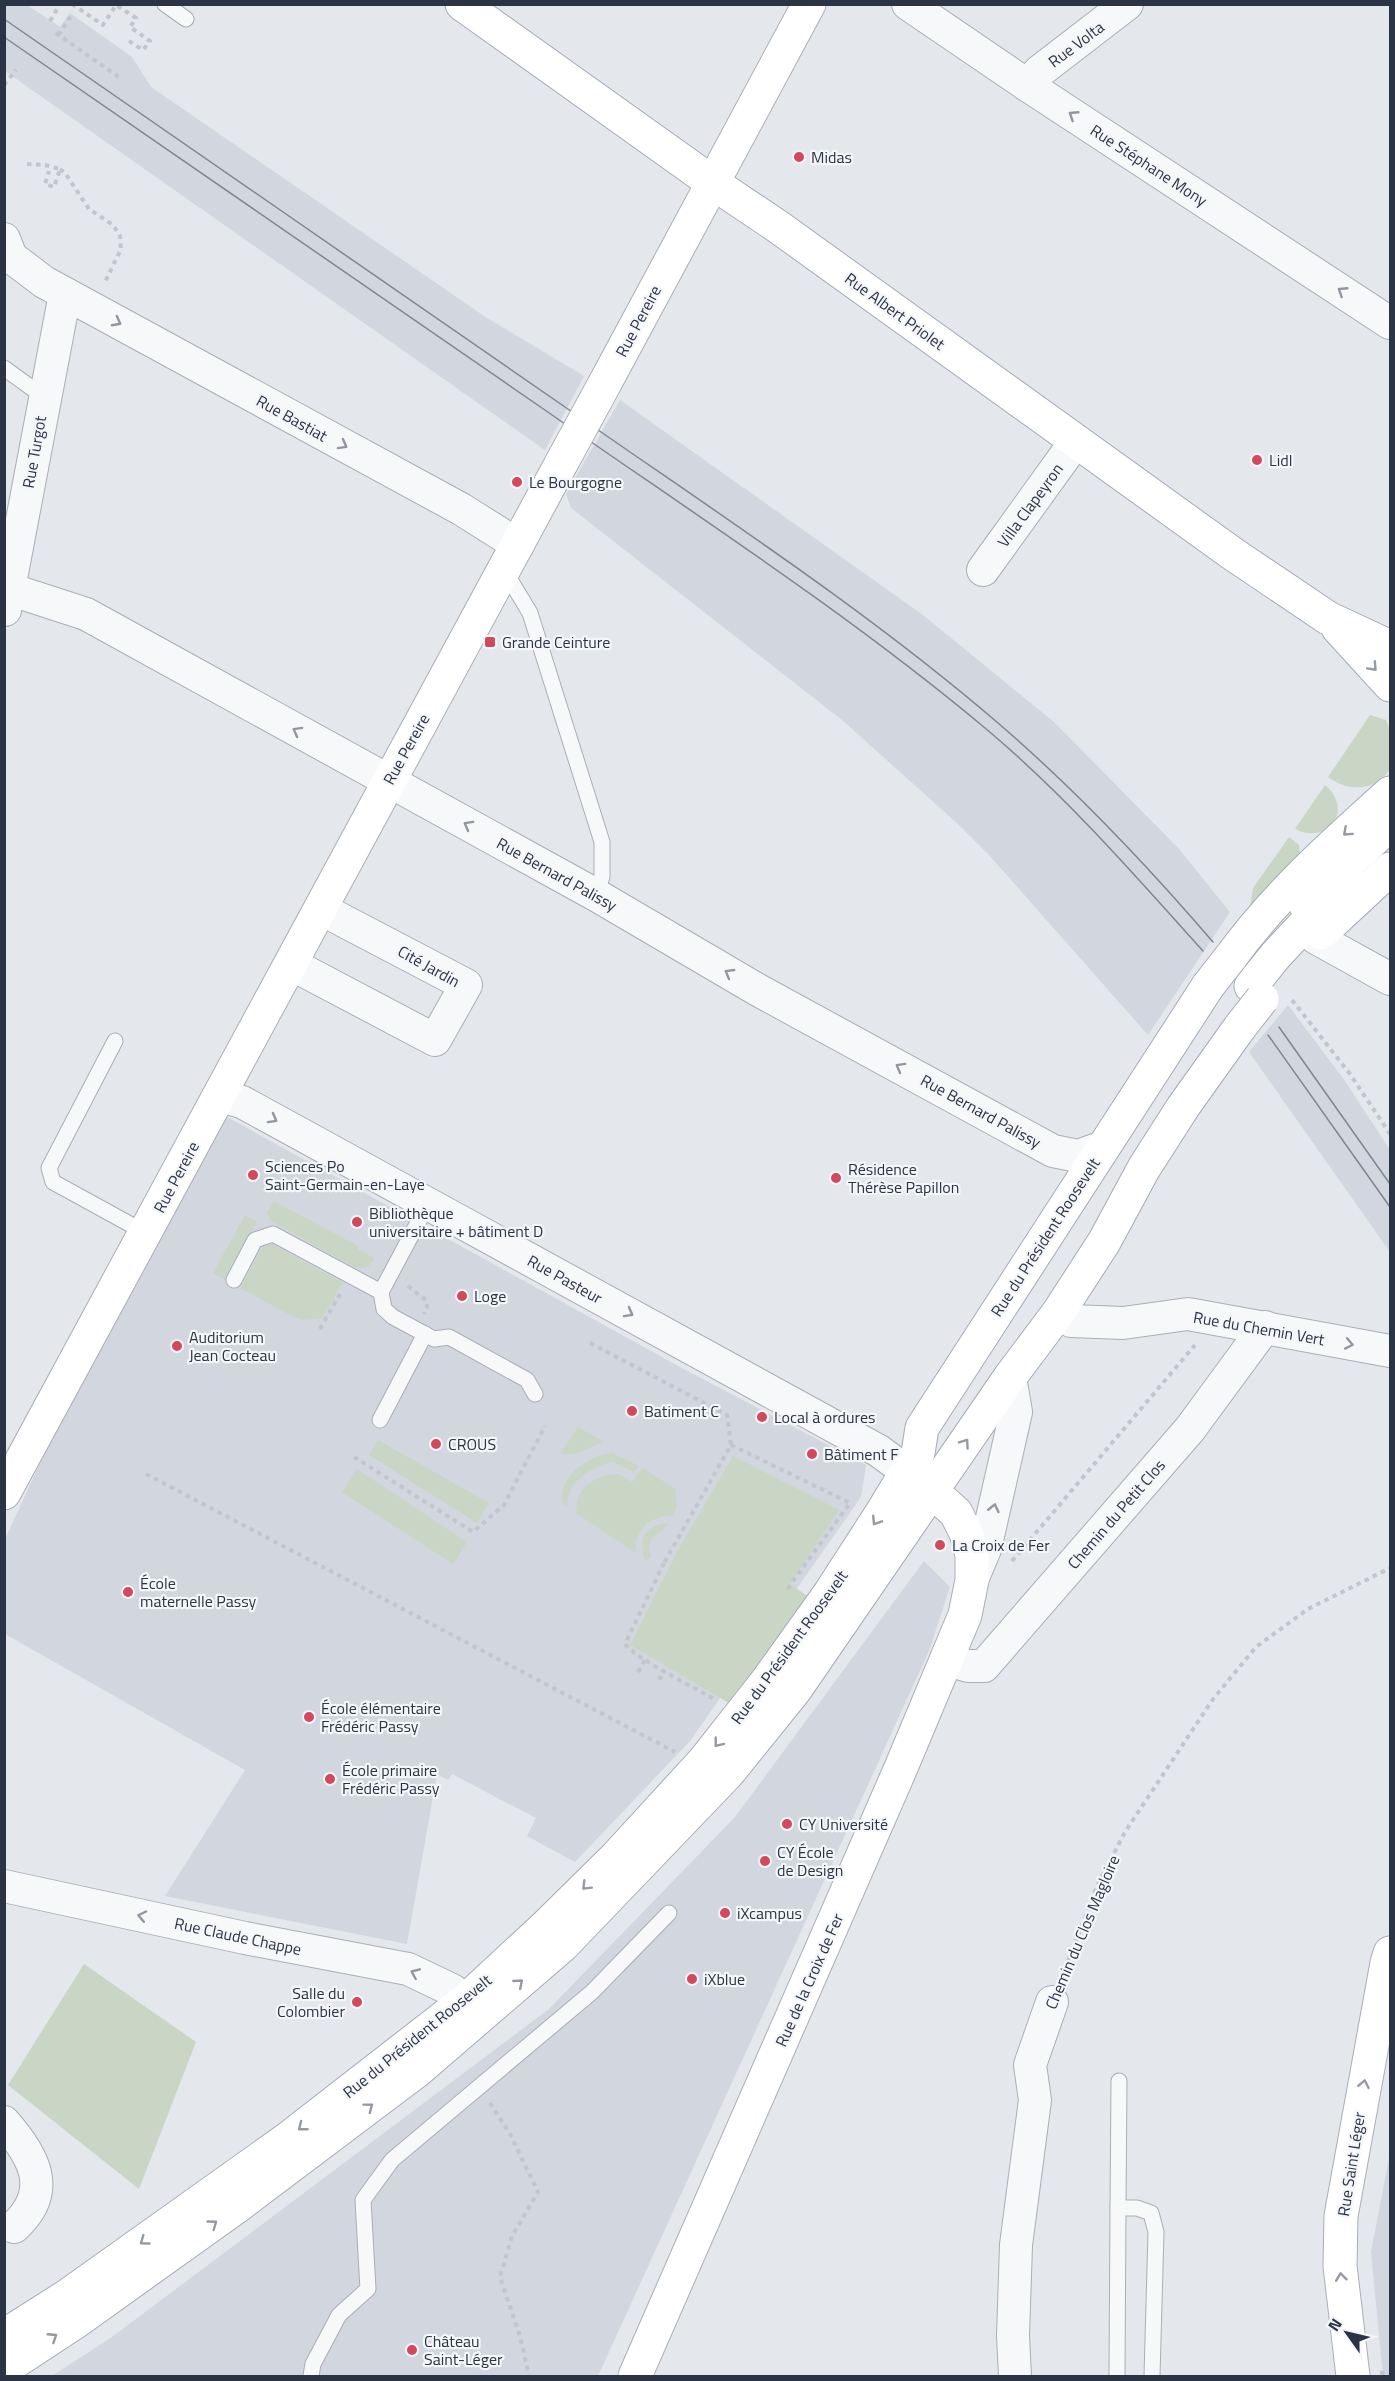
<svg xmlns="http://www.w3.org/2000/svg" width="1395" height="2381" font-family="'Titillium Web',sans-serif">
<rect width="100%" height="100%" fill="#e4e7ec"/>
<g fill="#d2d6de">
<polygon points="5,4 27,5 60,27 70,13 132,57 151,87 487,318 584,376 545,450 5,71"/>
<polygon points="620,400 923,615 1055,723 1179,849 1230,912 1148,1035 989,855 958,824 842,720 571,508 566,494"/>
<polygon points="1288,1005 1345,1081 1390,1150 1390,1252 1249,1052"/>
<polygon points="227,1117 680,1367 866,1465 861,1497 690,1741 575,1862 527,1836 536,1818 452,1774 448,1780 437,1774 407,1944 165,1896 245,1770 5,1634 5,1539 57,1426"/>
<polygon points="924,1561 950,1587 929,1651 598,2376 52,2376 112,2337 549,2009 735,1817"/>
<polygon points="1390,2153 1390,2376 1383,2376 1371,2252"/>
</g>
<g fill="#c9d6c5">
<path d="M1370,715L1386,720L1390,731V769C1376,791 1349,793 1328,777Z"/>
<path d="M1325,785C1354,809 1329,846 1295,829Z"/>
<polygon points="1289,837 1299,845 1300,855 1250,906 1253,888"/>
<path d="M274,1201L358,1246V1249L374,1258C369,1268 365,1269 354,1267L272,1222L267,1213Z"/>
<polygon points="245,1215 257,1222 225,1280 213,1273"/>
<polygon points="272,1244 343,1283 322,1318 303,1320 294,1317 240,1288 262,1247"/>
<polygon points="578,1427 604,1442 574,1454 560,1454"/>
<polygon points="378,1440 489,1503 477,1523 369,1455"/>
<path d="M612,1453L639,1466L634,1472L612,1462C591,1467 567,1481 567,1506L562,1503C559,1475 588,1456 612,1453Z"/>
<polygon points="733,1456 839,1510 790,1584 809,1597 732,1705 630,1645 678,1550"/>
<path d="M643,1468L675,1489L677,1506L673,1516C650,1515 633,1531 636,1553L577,1514C572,1489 597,1474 618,1474L632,1482Z"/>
<polygon points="357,1469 467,1542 453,1564 342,1492"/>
<path d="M669,1523C662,1536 643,1535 651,1555L647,1561L644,1558C639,1535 645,1526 669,1523Z"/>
<polygon points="84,1964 196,2042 139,2189 8,2085"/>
</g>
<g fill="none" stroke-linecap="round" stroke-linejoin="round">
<g stroke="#a9aeb7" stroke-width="17">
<g id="lane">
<polyline points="165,4 186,19"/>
<polyline points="4,368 44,397"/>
<polyline points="504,570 530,613 602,842 602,877 596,895"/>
<polyline points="115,1041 49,1168 53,1182 146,1233"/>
<polyline points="234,1280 255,1240 273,1234 381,1292 384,1309 393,1317 434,1339 449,1337 527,1380 535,1394"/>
<polyline points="381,1292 428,1204"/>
<polyline points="380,1420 425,1334"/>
<polyline points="1119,2081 1118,2208 1137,2208 1151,2213 1156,2232 1152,2376"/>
<polyline points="311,2376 313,2364 339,2315 368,2289 363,2200 392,2160 592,1992 669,1913"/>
<polyline points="1117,2376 1118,2208"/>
</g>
</g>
<g stroke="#a9aeb7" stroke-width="34">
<g id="street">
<polyline points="908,4 1027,85 1390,323"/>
<polyline points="1027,85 1040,71 1127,4"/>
<polyline points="4,239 11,257 44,282 461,509 518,545"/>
<polyline points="983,570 1076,441"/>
<polyline points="9,589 86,614 596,895 758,990 1053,1151 1078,1156 1103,1147"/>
<polyline points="5,610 65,294"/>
<polyline points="1316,938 1390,979"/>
<polyline points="291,964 435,1040 466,985 321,909"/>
<polyline points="220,1096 242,1102 879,1451 906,1471"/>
<polyline points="1058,1313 1071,1321 1123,1323 1188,1314 1390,1351"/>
<polyline points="972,1580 985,1549 1016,1412 1010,1377"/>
<polyline points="948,1660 968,1666 984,1666 1190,1429 1265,1327"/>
<polyline points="4,1886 245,1938 408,1969 452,1990 465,2001"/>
<path d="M4,2122C34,2156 54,2191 14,2227"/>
<polyline points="1015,2376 1013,2336 1016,2245 1035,2100 1030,2065 1052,2002"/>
</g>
</g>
<g stroke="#a9aeb7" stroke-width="35">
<g id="secondary">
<polyline points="605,383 809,4"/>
<polyline points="4,1493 562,462"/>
<polyline points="635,2376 900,1770 965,1615 972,1580 972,1555 966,1533 956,1513 932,1491"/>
<polyline points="1353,2376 1340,2266 1341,2216 1387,1963 1390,1953"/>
</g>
</g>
<g stroke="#a3abb8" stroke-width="35">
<g id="primary">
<polyline points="462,4 713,183 777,226 1233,554 1328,618 1390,647"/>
<polyline points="1338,628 1390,685"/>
<polyline points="1305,904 1388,826"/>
<polyline points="1321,933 1390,869"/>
<path d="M1230,958C1275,896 1333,844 1390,793"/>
<polyline points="1251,986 1276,955 1332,895"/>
<polyline points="4,2336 67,2296 286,2140 465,2001 547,1925 616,1857 704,1761 767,1681 830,1593 881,1514 918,1453 922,1428 1208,986"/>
<polyline points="4,2369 74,2323 239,2205 418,2070 563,1945 728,1773 795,1690 1010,1377 1058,1313 1104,1242 1144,1168 1183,1107 1240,1027"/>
</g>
</g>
<g stroke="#c2c5cb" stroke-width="4" stroke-dasharray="4.5 4.5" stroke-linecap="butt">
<polyline points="72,4 103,25 116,5 136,18 130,27 150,41 143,50 126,39"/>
<polyline points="50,21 60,4"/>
<polyline points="56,33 120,78"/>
<polyline points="58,35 71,16"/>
<polyline points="4,85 16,70"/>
<polyline points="27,164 45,165 60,169 54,187 45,184 49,171"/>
<polyline points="60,169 65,173 89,209 113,225 120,236 121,249 104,284"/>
<polyline points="1292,1000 1350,1074 1390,1134"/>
<polyline points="408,1286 427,1301 427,1307 424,1314"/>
<polyline points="320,1329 341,1292"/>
<polyline points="590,1343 727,1415 731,1445 664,1563"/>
<polyline points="731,1445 850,1503 785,1592"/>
<polyline points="354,1457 473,1532 504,1505 545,1426"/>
<polyline points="146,1474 675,1752"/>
<polyline points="1012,1561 1195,1345"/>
<path d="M664,1563L625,1644C633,1657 699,1690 716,1700"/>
<polyline points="638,1672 645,1660"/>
<polyline points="658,1677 661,1678 663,1670"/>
<polyline points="1062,1977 1097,1886 1125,1832 1213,1699 1256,1647 1308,1609 1390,1568"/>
<polyline points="490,2103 510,2134 538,2192 512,2236 500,2277 520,2336 529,2376"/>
<polyline points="1380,2373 1390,2372"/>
</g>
<use href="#lane" stroke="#f7f8fa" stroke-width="15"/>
<use href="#street" stroke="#f7f8fa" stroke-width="32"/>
<use href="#secondary" stroke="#fff" stroke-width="33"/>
<use href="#primary" stroke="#fff" stroke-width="33"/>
<g stroke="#7d8696" stroke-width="1.5">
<path d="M4,19C191,148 378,278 565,407C711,509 863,607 998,723C1076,790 1146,864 1213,942"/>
<path d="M4,37C184,160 363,284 542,408C691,512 845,611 985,728C1065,795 1134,874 1203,951"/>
<polyline points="1279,1027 1390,1184"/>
<polyline points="1268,1035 1390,1207"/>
</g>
<g stroke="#a9aeb7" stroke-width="35" stroke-linecap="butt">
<polyline id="secondary-bridge" points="562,462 605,383"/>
</g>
<g stroke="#a3abb8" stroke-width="35" stroke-linecap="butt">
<g id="primary-bridge">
<polyline points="1208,986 1230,958"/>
<polyline points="1240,1027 1262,999"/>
</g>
</g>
<use href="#secondary-bridge" stroke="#fff" stroke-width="33"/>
<use href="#primary-bridge" stroke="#fff" stroke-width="33"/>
</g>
<defs><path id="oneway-chevron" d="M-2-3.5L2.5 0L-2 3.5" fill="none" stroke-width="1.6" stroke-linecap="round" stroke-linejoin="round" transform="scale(1.5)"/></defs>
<g stroke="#9196a0">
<use href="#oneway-chevron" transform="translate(1073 115) rotate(-147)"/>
<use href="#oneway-chevron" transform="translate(1342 291) rotate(-147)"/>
<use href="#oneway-chevron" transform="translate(117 322) rotate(28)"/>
<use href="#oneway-chevron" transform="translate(343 445) rotate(29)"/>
<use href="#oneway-chevron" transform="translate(297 731) rotate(-151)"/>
<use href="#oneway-chevron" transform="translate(468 825) rotate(-151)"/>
<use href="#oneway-chevron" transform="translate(729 973) rotate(-150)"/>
<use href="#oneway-chevron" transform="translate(900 1067) rotate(-151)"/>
<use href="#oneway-chevron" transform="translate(273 1119) rotate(29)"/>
<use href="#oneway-chevron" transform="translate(629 1313) rotate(29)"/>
<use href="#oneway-chevron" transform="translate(1349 1344) rotate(11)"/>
<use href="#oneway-chevron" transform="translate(994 1508) rotate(-77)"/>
<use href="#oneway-chevron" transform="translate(142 1916) rotate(-168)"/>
<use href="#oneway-chevron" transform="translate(415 1973) rotate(-157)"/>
</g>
<g stroke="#959aa2">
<use href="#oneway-chevron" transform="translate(1373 667) rotate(47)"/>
<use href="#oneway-chevron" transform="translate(1347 832) rotate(138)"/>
<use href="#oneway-chevron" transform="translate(965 1443) rotate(-55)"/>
<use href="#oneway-chevron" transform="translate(876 1521) rotate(123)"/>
<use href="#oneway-chevron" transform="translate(718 1743) rotate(128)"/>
<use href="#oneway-chevron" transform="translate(586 1886) rotate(135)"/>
<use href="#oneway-chevron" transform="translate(519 1983) rotate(-41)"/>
<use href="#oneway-chevron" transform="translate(1364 2084) rotate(-79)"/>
<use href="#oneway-chevron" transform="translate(369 2107) rotate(-37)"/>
<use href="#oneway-chevron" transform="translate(302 2127) rotate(142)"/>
<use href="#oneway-chevron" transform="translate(213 2224) rotate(-36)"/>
<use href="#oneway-chevron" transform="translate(144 2241) rotate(144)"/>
<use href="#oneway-chevron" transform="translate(1341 2277) rotate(-97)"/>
<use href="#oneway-chevron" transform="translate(53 2337) rotate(-33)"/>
</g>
<g fill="#d1495b" stroke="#f4f6f9" stroke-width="2">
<circle cx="799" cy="157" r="6"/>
<circle cx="1257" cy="460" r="6"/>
<circle cx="517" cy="482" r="6"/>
<rect x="484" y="636" width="12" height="12" rx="3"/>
<circle cx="253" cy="1175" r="6"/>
<circle cx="836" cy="1178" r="6"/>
<circle cx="357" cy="1222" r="6"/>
<circle cx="462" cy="1296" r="6"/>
<circle cx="177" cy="1346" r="6"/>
<circle cx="632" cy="1411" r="6"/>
<circle cx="762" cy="1417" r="6"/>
<circle cx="436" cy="1444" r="6"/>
<circle cx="812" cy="1454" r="6"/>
<circle cx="940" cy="1545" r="6"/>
<circle cx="128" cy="1592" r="6"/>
<circle cx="309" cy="1717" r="6"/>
<circle cx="330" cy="1779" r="6"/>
<circle cx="787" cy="1824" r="6"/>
<circle cx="765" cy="1861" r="6"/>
<circle cx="725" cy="1913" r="6"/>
<circle cx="692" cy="1979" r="6"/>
<circle cx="357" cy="2002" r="6"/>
<circle cx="412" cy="2350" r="6"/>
</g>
<g text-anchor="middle" stroke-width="4.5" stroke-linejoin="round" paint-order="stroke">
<g font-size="16" fill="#2b3445" stroke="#f4f6f9">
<text transform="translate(1076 44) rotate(-37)" y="6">Rue Volta</text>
<text transform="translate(1149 165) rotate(33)" y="6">Rue Stéphane Mony</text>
<text transform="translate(895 311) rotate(36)" y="6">Rue Albert Priolet</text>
<text transform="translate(638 321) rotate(-62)" y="6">Rue Pereire</text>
<text transform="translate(292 418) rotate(29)" y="6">Rue Bastiat</text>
<text transform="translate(34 452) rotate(-80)" y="6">Rue Turgot</text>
<text transform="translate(1030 505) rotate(-54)" y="6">Villa Clapeyron</text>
<text transform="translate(406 749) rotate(-61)" y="6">Rue Pereire</text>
<text transform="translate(557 874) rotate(29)" y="6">Rue Bernard Palissy</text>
<text transform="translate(429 966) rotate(29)" y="6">Cité Jardin</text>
<text transform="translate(981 1111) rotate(29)" y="6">Rue Bernard Palissy</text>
<text transform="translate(176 1177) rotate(-62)" y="6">Rue Pereire</text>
<text transform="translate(1045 1237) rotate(-57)" y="6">Rue du Président Roosevelt</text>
<text transform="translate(565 1279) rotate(29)" y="6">Rue Pasteur</text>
<text transform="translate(1259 1328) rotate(10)" y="6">Rue du Chemin Vert</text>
<text transform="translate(1116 1514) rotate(-49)" y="6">Chemin du Petit Clos</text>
<text transform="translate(789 1647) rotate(-54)" y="6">Rue du Président Roosevelt</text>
<text transform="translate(1082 1932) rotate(-67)" y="6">Chemin du Clos Magloire</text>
<text transform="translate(238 1936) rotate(12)" y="6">Rue Claude Chappe</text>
<text transform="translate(809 1980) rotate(-66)" y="6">Rue de la Croix de Fer</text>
<text transform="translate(417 2036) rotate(-39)" y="6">Rue du Président Roosevelt</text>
<text transform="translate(1351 2164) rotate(-81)" y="6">Rue Saint Léger</text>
</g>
<g font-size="16" fill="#2b3445" stroke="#f4f6f9" text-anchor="start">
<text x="811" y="163">Midas</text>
<text x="1269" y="466">Lidl</text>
<text x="529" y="488">Le Bourgogne</text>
<text x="502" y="648">Grande Ceinture</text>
<text x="265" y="1172">Sciences Po<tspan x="265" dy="18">Saint-Germain-en-Laye</tspan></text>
<text x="848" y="1175">Résidence<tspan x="848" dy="18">Thérèse Papillon</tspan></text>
<text x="369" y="1219">Bibliothèque<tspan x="369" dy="18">universitaire + bâtiment D</tspan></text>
<text x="474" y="1302">Loge</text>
<text x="189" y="1343">Auditorium<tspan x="189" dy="18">Jean Cocteau</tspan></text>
<text x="644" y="1417">Batiment C</text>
<text x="774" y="1423">Local à ordures</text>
<text x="448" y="1450">CROUS</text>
<text x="824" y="1460">Bâtiment F</text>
<text x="952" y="1551">La Croix de Fer</text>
<text x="140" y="1589">École<tspan x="140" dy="18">maternelle Passy</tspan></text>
<text x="321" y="1714">École élémentaire<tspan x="321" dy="18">Frédéric Passy</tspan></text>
<text x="342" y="1776">École primaire<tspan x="342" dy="18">Frédéric Passy</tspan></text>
<text x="799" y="1830">CY Université</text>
<text x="777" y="1858">CY École<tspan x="777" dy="18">de Design</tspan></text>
<text x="737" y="1919">iXcampus</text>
<text x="704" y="1985">iXblue</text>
<text x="345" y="1999" text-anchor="end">Salle du<tspan x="345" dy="18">Colombier</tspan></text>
<text x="424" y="2347">Château<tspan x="424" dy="18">Saint-Léger</tspan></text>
</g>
</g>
<rect width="1395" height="2381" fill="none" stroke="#2b3445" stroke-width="12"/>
<g transform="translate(1347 2333) rotate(304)" stroke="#f4f6f9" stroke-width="4.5" paint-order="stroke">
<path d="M0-4.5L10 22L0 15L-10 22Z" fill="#2b3445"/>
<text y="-9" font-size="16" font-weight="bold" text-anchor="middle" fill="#2b3445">N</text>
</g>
</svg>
